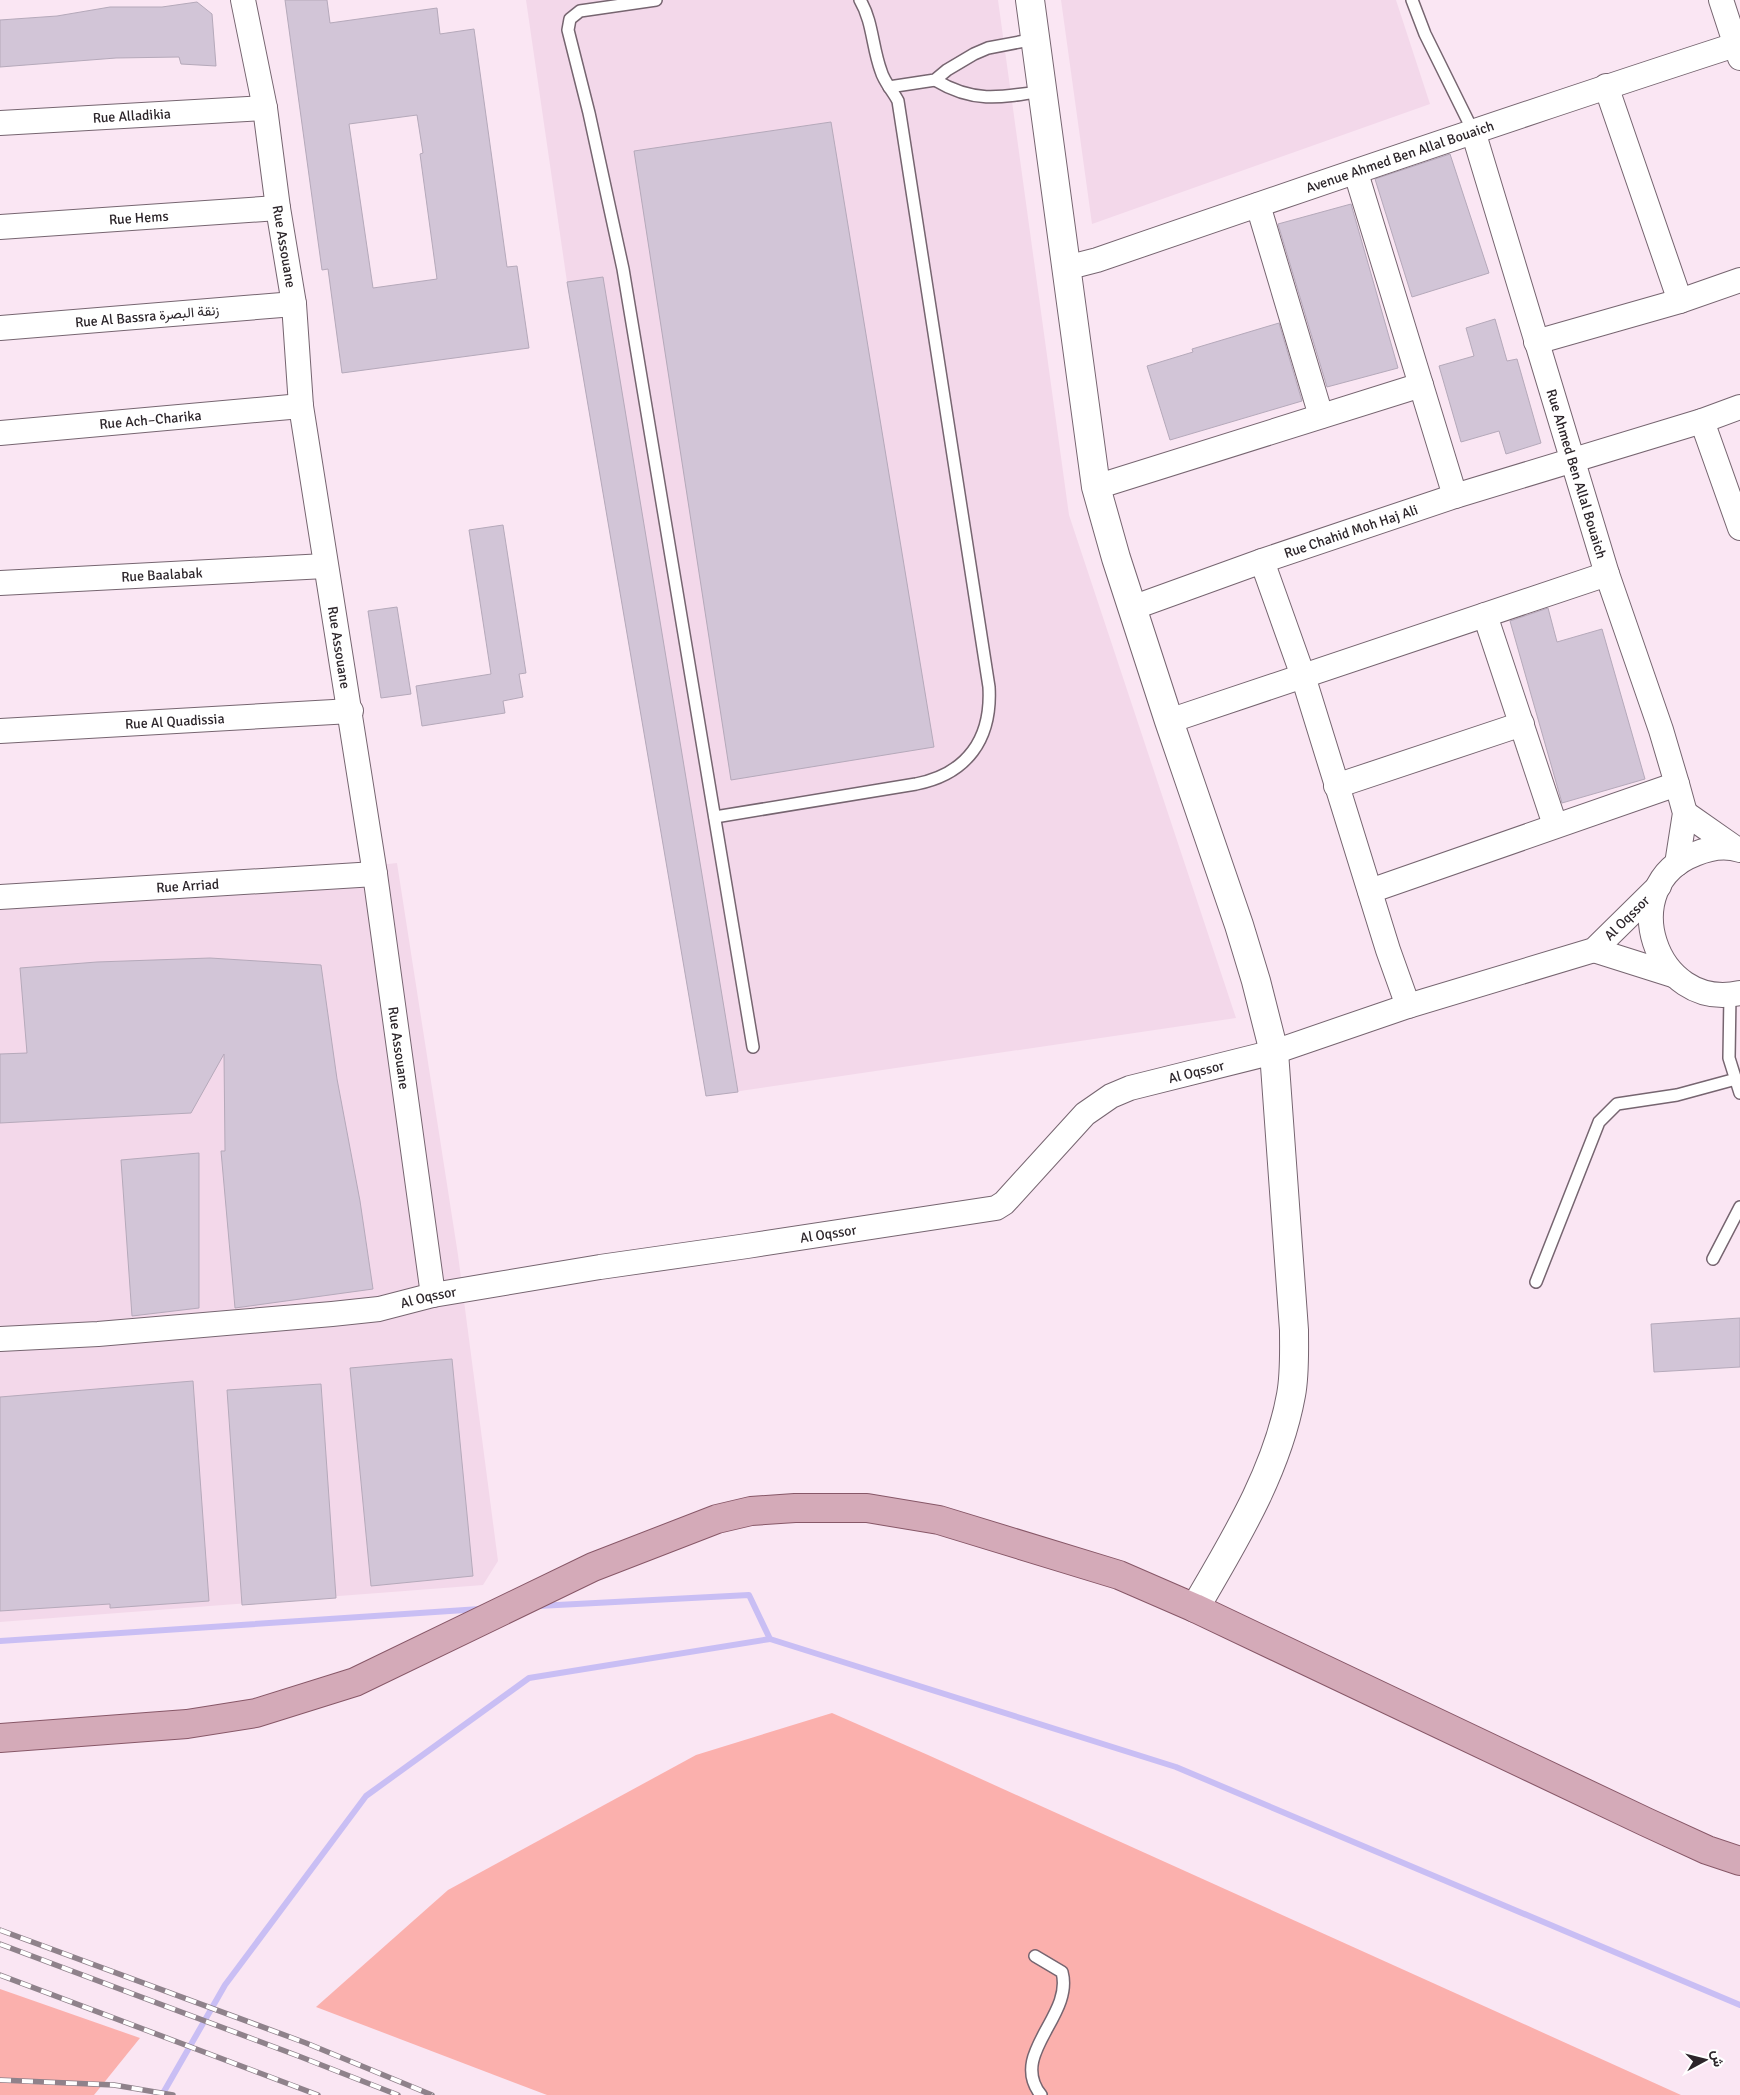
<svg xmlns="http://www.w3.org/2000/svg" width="1740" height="2095" font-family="Signika,Vazirmatn,sans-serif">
<rect width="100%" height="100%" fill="#fae6f3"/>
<g fill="#f3d8ea">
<polygon points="526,0 998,0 1069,515 1236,1018 706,1096 567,282"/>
<polygon points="1061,0 1396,0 1430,104 1092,224"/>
<polygon points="397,863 458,1255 498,1561 483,1585 0,1622 0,907"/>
</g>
<g fill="#fbb0ad">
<polygon points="832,1713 928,1755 1681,2095 547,2095 316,2007 448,1890 696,1755"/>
<polygon points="0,1989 140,2038 94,2095 0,2095"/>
</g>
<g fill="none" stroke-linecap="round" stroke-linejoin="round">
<g stroke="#c9bef4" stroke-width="6">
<polyline points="538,1606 749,1595 770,1639 1176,1767 1740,2005"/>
<polyline points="0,1641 480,1609"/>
<polyline points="162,2095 225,1985 366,1796 529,1678 770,1639"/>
</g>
</g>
<g fill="#d2c5d7" stroke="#b5a9ba" fill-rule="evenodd">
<path d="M285,0H327L330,23L437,8L440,34L474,29L507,267L517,266L529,348L342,373L328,269L322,270ZM417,115L423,153L420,154L437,279L373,288L349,124Z"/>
<polygon points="197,2 212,14 216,66 181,64 179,57 116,58 0,67 0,20 57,16 110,7 162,7"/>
<polygon points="831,122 934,747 731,780 634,151"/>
<polygon points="1450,154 1489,273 1412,297 1375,179"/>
<polygon points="1351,204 1398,368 1327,387 1278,224"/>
<polygon points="603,277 738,1092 706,1096 567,282"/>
<polygon points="1495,319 1507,361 1517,359 1541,443 1506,454 1499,431 1461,442 1439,366 1474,356 1466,328"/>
<polygon points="1279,323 1302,401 1170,440 1147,366 1193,352 1192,349"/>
<polygon points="503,525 526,673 519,674 523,697 503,701 505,713 422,726 416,686 491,674 469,530"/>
<polygon points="397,607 411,694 381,698 368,611"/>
<polygon points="1548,608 1557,642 1602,629 1645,779 1562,803 1510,621"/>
<polygon points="210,958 321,965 337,1079 360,1201 373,1289 235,1308 221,1151 225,1151 224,1054 191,1113 0,1123 0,1054 27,1053 20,968 97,962"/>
<polygon points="199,1153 199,1308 132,1316 121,1160"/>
<polygon points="1740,1318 1740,1367 1654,1372 1651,1324"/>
<polygon points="452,1359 473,1576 371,1586 350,1368"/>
<polygon points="193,1381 209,1601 110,1608 110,1604 0,1611 0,1397"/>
<polygon points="321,1384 336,1598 242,1605 227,1390"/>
</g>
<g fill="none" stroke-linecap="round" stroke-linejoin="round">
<g stroke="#766570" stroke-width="14">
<g id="service">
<polyline points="656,0 580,11 570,19 568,30 589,113 623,269 753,1047"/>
<polyline points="1412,0 1425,34 1473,131"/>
<path d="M935,80C973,103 1000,98 1042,91"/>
<polyline points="889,87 935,80 947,70 974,54 988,48 1035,39"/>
<path d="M715,817L916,784C967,774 992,739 989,687L898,101C893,91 884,82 881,71C872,47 873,22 860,0"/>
<polyline points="1730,995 1729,1058 1740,1093"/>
<polyline points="1713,1259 1740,1207"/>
<polyline points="1536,1282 1599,1122 1617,1104 1677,1095 1736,1079"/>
<path d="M1035,1956L1062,1972C1074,2016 1008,2054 1041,2095"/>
</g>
</g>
<g stroke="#766570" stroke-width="26">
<g id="minor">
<path id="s1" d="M243,0L265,108L278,208L294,304L301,406L375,874L433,1295"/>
<polyline points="1721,0 1740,58"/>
<polyline points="1606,86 1680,301"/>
<path id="s2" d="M0,123L265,108"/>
<path id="s3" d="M1473,131L1607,574L1661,730L1677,784L1685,813L1677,864"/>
<polyline points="1356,173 1455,496"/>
<polyline points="1258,205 1321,416"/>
<path id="s4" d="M0,227L278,208"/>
<path id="s5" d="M1066,268L1097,260C1309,187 1522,114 1735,45"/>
<polyline points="0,328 294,304"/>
<polyline points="1536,342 1680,301 1740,280"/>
<polyline points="1702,421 1740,528"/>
<path id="s6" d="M0,433L301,406"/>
<polyline points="1096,487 1421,385"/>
<polyline points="1262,561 1303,676 1388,950 1408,1006"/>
<path id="s7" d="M0,583L325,566"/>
<path id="s8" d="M1132,608L1262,561L1455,496L1702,421L1740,407"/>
<polyline points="1485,615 1555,825"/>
<polyline points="1169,721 1607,574"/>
<path id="s9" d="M0,731L351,711"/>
<polyline points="1336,786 1522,724"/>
<polyline points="1685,813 1735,848"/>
<path d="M1740,850C1725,845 1709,848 1695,854C1614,885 1654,1012 1740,993"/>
<polyline points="1370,891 1677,784"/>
<path id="s10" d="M0,897L375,874"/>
<polyline points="1594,950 1673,975"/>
<path id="s11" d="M0,1339L98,1334L332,1314L379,1309L433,1295L600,1267L747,1246L996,1208L1004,1203L1085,1114L1111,1096L1130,1088L1274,1052L1408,1006L1594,950L1659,886"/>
</g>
</g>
<g stroke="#766570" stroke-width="30">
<path id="tertiary" d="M1030,0L1096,487L1116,558L1169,721L1239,925L1256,981L1274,1052L1294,1330C1294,1352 1295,1374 1291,1395C1277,1472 1234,1541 1195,1608"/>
</g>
<g stroke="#875767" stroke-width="30">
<polyline id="primary" points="0,1738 187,1724 256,1713 355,1682 593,1567 717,1519 751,1511 795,1508 867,1508 939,1520 1119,1575 1195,1608 1646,1822 1707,1850 1740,1861"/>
</g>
<use href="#service" stroke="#fff" stroke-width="11"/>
<use href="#minor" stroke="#fff" stroke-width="24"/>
<use href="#tertiary" stroke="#fff" stroke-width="28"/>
<use href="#primary" stroke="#d4aab8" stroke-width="28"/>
<g stroke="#8f828b" stroke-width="5.5">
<g id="rail">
<polyline points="0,1930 306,2043 432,2095"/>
<polyline points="0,1944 301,2057 398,2095"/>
<polyline points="0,1975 318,2095"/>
<polyline points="0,2080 114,2085 173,2095"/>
</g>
</g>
<use href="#rail" stroke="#fff" stroke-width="4" stroke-dasharray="11" stroke-linecap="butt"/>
</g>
<g text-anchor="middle" stroke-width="5" stroke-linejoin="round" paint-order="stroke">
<g font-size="14" fill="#2c252a" stroke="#fff">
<text dy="5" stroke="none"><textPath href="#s2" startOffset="132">Rue Alladikia</textPath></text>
<text dy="5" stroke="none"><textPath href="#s5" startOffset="352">Avenue Ahmed Ben Allal Bouaich</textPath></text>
<text dy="5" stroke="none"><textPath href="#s4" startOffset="139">Rue Hems</textPath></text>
<text dy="5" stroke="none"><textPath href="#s1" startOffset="250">Rue Assouane</textPath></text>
<text transform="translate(147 316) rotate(-5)" y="5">Rue Al Bassra زنقة البصرة</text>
<text dy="5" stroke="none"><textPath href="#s6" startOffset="151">Rue Ach–Charika</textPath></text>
<text dy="5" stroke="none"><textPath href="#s3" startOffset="358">Rue Ahmed Ben Allal Bouaich</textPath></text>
<text dy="5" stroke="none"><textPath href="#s8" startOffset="232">Rue Chahid Moh Haj Ali</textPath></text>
<text dy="5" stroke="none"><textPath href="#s7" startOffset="162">Rue Baalabak</textPath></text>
<text dy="5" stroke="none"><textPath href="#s1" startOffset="655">Rue Assouane</textPath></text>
<text dy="5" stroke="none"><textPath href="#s9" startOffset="175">Rue Al Quadissia</textPath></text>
<text dy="5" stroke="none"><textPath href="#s10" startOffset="188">Rue Arriad</textPath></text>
<text dy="5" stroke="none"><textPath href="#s11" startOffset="1718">Al Oqssor</textPath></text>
<text dy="5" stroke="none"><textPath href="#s1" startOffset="1060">Rue Assouane</textPath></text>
<text dy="5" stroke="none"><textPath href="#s11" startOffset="1256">Al Oqssor</textPath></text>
<text dy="5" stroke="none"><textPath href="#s11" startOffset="836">Al Oqssor</textPath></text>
<text dy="5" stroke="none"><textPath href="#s11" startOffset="431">Al Oqssor</textPath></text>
</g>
</g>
<g transform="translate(1705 2060) rotate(83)" stroke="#ffffff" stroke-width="4" paint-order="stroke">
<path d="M0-4L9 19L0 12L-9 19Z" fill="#2c252a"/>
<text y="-8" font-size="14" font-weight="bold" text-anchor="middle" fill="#2c252a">ش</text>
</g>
</svg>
